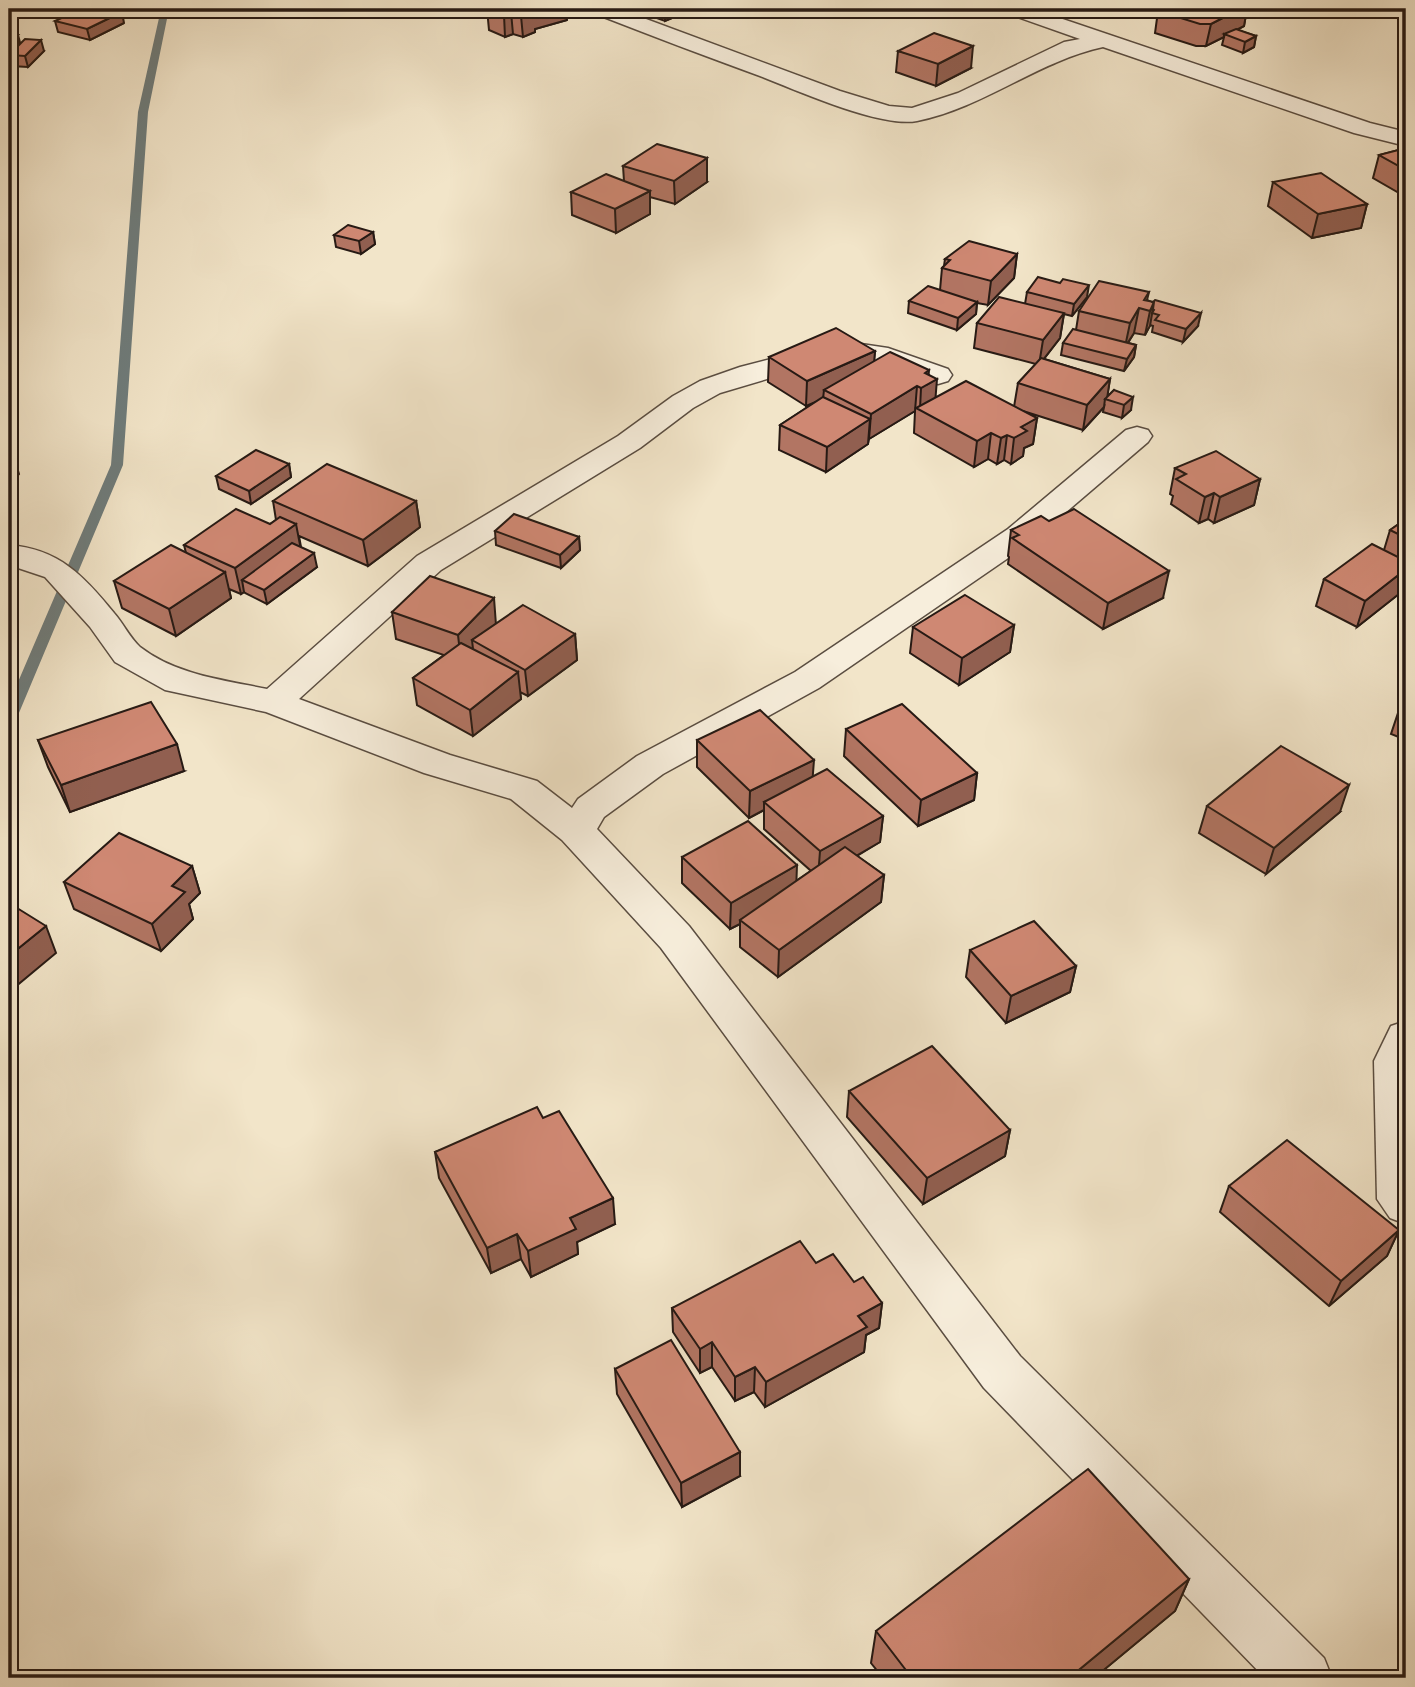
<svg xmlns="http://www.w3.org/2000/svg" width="1415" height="1687" font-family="'EB Garamond',serif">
<rect width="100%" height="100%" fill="#f2e5c9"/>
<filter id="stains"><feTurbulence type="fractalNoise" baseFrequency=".00286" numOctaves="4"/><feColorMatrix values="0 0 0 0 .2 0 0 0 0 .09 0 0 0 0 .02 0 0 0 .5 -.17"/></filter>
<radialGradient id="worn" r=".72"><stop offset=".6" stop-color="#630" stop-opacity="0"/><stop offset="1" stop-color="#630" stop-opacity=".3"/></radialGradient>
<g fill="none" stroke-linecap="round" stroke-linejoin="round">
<polygon fill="#6f7c7b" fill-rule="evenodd" points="161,9 169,9 148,112 123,465 16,720 9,725 9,703 111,465 138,112"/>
<g stroke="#5a4d41" stroke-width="3">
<g id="street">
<path d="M619,9L840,91L889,106L912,108L958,93L1064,42L1080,39L1006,13L1003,9H1033L1370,123L1406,132V146L1354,133L1103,47C1038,61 983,108 917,121C880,128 796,90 760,76C705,56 650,35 596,14L593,10Z"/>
<path d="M841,341L888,348L948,369L952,375L948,381L938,384L873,362L841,357L720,393L693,408L640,448L441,570L299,699L450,755L537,781L572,808L578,799L637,756L795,672L1008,529L1126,430L1137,427L1148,430L1152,436L1148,442L1030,543L819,688L663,774L604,817L597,829L689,926L1020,1356L1324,1658L1332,1678H1265L984,1388L661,948L562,840L511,799L424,773L266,712L165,690L115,662L90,627L45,577L9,565V545C59,549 84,576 114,613C123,623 130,638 140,647C176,675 224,680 267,689L417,556L618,436L673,396L700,381L740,367Z"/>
<polygon points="1406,1021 1406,1224 1390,1218 1377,1199 1374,1061 1391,1026"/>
</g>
</g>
<use href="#street" fill="#f7eedc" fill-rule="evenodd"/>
</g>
<g fill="#b27563" stroke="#271a14" stroke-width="2">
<polygon points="487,9 567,20 535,29 535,32 523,37 513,34 505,37 489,30"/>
<polygon points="634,9 691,9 691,10 665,21 634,10"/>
<polygon points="1164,9 1247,9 1244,26 1237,30 1256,36 1254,47 1243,53 1222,45 1224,37 1206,46 1196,46 1155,33 1158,11"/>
<polygon points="55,21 124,23 90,40 58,32"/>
<polygon points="9,34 20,43 44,51 28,67 11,66 9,57"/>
<polygon points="898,51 971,68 936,86 896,72"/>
<polygon points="1406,148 1406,197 1373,178 1379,155"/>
<polygon points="623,166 707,182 675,204 650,197 650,214 616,233 572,215 571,192 624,181"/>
<polygon points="1273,182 1367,204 1361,228 1312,238 1268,206"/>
<polygon points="373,232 375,244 361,254 336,247 334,235"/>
<polygon points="1017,254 1014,278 988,305 977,303 976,314 957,330 908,313 909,301 940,290 942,268 944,266 945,259"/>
<polygon points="1027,292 1087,297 1072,316 1064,314 1060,338 1044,359 1110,379 1107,397 1114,390 1131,410 1122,418 1103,412 1104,407 1083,430 1023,411 1037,418 1033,444 1024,448 1023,456 1011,464 1004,460 997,464 988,459 974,467 914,433 915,411 869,439 868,444 826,472 779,450 780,425 814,403 806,406 768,382 769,357 875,351 874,361 929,375 936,398 1014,407 1018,383 1036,364 974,348 977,323 1025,304"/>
<polygon points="1149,292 1147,300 1198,326 1183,342 1152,332 1153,326 1150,325 1145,335 1134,333 1128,343 1136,345 1134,357 1124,371 1061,355 1063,343 1076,330 1079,311"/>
<polygon points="289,464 291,477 251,504 219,489 216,476"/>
<polygon points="1175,468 1260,479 1254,505 1214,523 1208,519 1199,523 1171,504 1173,496 1170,494"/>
<polygon points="273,501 416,501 420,527 368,566 299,536 301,547 317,567 267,604 245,593 244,592 241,594 229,589 231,598 176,636 122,608 114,581 186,553 184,545 270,524 276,520"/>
<polygon points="1406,519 1406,585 1404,590 1357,627 1316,606 1324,579 1384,550 1390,530"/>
<polygon points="1049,521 1163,598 1103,629 1008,564 1009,557 1008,556 1011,530"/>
<polygon points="495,531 579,537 580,550 561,568 496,545"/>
<polygon points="392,612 575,634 577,660 528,696 520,692 521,699 473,736 417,705 413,678 444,655 396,639"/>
<polygon points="1014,625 1010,652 959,685 910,653 913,627"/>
<polygon points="1406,699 1406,740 1391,734 1400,707"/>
<polygon points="846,729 977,773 974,800 918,826 844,756"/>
<polygon points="38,740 184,771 70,812 48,767"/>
<polygon points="697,740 813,776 883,816 880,842 857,856 884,875 881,902 778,977 740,947 740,924 730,929 682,883 682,857 796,881 811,871 764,829 764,810 749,818 697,767"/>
<polygon points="1207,806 1340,812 1266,874 1199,833"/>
<polygon points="192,866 200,893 189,904 193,919 161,951 74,909 64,882"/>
<polygon points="970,950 1076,966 1070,992 1006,1023 966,977"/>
<polygon points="849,1091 1010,1130 1005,1156 923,1204 847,1117"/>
<polygon points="543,1118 615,1224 577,1242 578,1254 531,1277 521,1259 491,1273 439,1178 435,1152"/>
<polygon points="1229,1186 1399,1230 1387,1256 1329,1306 1220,1212"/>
<polygon points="816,1263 854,1282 882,1303 879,1328 866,1335 864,1352 765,1407 754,1392 735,1401 712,1367 700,1373 673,1332 672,1308"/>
<polygon points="615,1369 740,1476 682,1507 617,1394"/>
<polygon points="1189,1579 1175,1611 1094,1678 883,1678 871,1663 876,1631"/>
</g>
<g fill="#915f50" stroke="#271a14" stroke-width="2">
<polygon points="529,9 566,9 567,20 535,29 535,32 523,37 521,16"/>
<polygon points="669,9 691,9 691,10 665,21 665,10"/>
<polygon points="1240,9 1247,9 1244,26 1227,35 1224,34 1224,37 1206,46 1211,24"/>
<polygon points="122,12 124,23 90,40 87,29"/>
<polygon points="511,12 513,34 505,37 504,15"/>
<polygon points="18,35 21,46 9,55 9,43"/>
<polygon points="1256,36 1254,47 1243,53 1245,42"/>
<polygon points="41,40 44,51 28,67 25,56"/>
<polygon points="973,46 971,68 936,86 938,64"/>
<polygon points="707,158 707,182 675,204 674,181"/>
<polygon points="650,191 650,214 616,233 615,209"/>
<polygon points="1367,204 1361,228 1312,238 1318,214"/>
<polygon points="373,232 375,244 361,254 359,241"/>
<polygon points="1017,254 1014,278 988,305 991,281"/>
<polygon points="1089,285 1087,297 1072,316 1074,304"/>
<polygon points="977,302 976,314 957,330 958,318"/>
<polygon points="1154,302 1150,326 1145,335 1150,311"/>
<polygon points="1139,308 1134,333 1125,347 1130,323"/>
<polygon points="1064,313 1060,338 1039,365 1043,340"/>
<polygon points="1201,313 1198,326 1183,342 1186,329"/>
<polygon points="1136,345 1134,357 1124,371 1127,359"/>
<polygon points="875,351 873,376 824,390 823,399 806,406 807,381"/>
<polygon points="929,370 928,384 937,379 935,404 920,409 921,388 925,373"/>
<polygon points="1110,379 1107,399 1105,399 1104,407 1083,430 1087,405"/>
<polygon points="917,386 915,411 869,439 871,414"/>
<polygon points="1133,397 1131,410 1122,418 1124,405"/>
<polygon points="1037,418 1033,444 1024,448 1023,456 1011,464 1014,438 1021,427"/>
<polygon points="870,419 868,444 826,472 827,447"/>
<polygon points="991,433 988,459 974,467 977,441"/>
<polygon points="1007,435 1004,460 997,464 1001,438"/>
<polygon points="15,461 19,474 9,486 9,468"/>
<polygon points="289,464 291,477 251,504 249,491"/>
<polygon points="1260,479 1254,505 1214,523 1220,497"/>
<polygon points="1214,493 1208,519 1199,523 1205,497"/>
<polygon points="416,501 420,527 368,566 363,540"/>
<polygon points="296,524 301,550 242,580 244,592 241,594 235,568"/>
<polygon points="579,537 580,550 561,568 560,555"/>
<polygon points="314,553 317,567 267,604 264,590"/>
<polygon points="1406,569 1406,585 1404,590 1357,627 1365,601"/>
<polygon points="1169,571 1163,598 1103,629 1108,603"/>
<polygon points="225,572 231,598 176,636 169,609"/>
<polygon points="494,598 496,625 472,640 473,649 461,661 458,635"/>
<polygon points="1014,625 1010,652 959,685 962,658"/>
<polygon points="575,634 577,660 528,696 525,670"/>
<polygon points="518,672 521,699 473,736 470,710"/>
<polygon points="177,744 184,771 70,812 61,785"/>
<polygon points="814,760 812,786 764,802 764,810 749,818 750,791"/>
<polygon points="977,773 974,800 918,826 921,800"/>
<polygon points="1349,785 1340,812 1266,874 1274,848"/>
<polygon points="883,816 880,842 818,878 820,851"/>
<polygon points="797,865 796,892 740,920 740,924 730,929 731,903"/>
<polygon points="192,866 200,893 189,904 193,919 161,951 152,924 172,886"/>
<polygon points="884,875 881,902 778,977 779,950"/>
<polygon points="46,926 56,953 9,992 9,956"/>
<polygon points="1076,966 1070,992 1006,1023 1011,996"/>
<polygon points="1010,1130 1005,1156 923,1204 927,1178"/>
<polygon points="613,1198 615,1224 577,1242 578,1254 531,1277 528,1251 570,1218"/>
<polygon points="1399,1230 1387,1256 1329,1306 1341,1281"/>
<polygon points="517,1234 521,1259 491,1273 487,1248"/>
<polygon points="882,1303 879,1328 866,1335 864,1352 765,1407 766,1382 858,1316"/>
<polygon points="712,1342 712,1367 700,1373 700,1349"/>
<polygon points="755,1367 754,1392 735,1401 735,1377"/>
<polygon points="740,1452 740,1476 682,1507 681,1483"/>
<polygon points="1189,1579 1175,1611 1094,1678 1069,1678"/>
</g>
<g fill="#cf8873" stroke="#271a14" stroke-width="2">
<polygon points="81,9 108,9 122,12 87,29 55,21"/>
<polygon points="487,9 532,9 529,9 534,11 521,16 511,12 504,15"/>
<polygon points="1164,9 1240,9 1211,24 1200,24 1158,11"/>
<polygon points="1236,29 1256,36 1245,42 1224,34"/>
<polygon points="934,33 973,46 938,64 898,51"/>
<polygon points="9,34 18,35 9,43"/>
<polygon points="25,39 41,40 25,56 9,55"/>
<polygon points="657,144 707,158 674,181 623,166"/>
<polygon points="1406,148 1406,170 1379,155"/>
<polygon points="1321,173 1367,204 1318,214 1273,182"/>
<polygon points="606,174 650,191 615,209 571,192"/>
<polygon points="348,225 373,232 359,241 334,235"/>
<polygon points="969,241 1017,254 991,281 942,268 950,260 945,259"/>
<polygon points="1038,277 1060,283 1063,279 1089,285 1074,304 1027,292"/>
<polygon points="1099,281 1149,292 1144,300 1154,302 1150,311 1139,308 1130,323 1079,311"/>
<polygon points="928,286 977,302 958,318 909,301"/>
<polygon points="999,297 1064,313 1043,340 977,323"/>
<polygon points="1155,300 1201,313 1186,329 1155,320 1159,315 1152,313 1154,310 1153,309 1154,302 1153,302"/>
<polygon points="836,328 875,351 807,381 769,357"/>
<polygon points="1073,329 1136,345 1127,359 1063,343"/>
<polygon points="890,352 929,370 925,373 937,379 921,388 917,386 871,414 824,390"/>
<polygon points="1041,358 1110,379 1087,405 1018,383"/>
<polygon points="966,381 1037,418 1021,427 1027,431 1014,438 1007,435 1001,438 991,433 977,441 916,408"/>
<polygon points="1114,390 1133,397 1124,405 1105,399"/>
<polygon points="823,397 870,419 827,447 780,425"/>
<polygon points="256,450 289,464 249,491 216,476"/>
<polygon points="1216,451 1260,479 1220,497 1214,493 1205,497 1176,479 1186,474 1175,468"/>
<polygon points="9,460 15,461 9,468"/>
<polygon points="327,464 416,501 363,540 273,501"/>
<polygon points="236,509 270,524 280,517 296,524 235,568 184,545"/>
<polygon points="1074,509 1169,571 1108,603 1012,538 1019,535 1011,530 1041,516 1049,521"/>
<polygon points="514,514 579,537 560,555 495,531"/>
<polygon points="1406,519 1406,538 1390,530"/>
<polygon points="292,543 314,553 264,590 242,580"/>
<polygon points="1372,544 1406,561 1406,569 1365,601 1324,579"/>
<polygon points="171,545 225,572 169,609 114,581"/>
<polygon points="430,576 494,598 458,635 392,612"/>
<polygon points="965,595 1014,625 962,658 913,627"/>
<polygon points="523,605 575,634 525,670 472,640"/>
<polygon points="461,643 518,672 470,710 413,678"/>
<polygon points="1406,699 1406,709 1400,707"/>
<polygon points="151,702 177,744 61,785 38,740"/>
<polygon points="902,704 977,773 921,800 846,729"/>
<polygon points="760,710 814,760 750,791 697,740"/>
<polygon points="1281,746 1349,785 1274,848 1207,806"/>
<polygon points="827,769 883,816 820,851 764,802"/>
<polygon points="748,821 797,865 731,903 682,857"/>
<polygon points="119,833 192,866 172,886 185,892 152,924 64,882"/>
<polygon points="845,847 884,875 779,950 740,920"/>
<polygon points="9,903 46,926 9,956"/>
<polygon points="1034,921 1076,966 1011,996 970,950"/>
<polygon points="932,1046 1010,1130 927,1178 849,1091"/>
<polygon points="537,1107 543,1118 559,1111 613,1198 570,1218 576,1229 528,1251 517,1234 487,1248 435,1152"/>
<polygon points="1287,1140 1399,1230 1341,1281 1229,1186"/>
<polygon points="800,1241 816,1263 833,1254 854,1282 863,1277 882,1303 858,1316 867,1327 766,1382 755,1367 735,1377 712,1342 700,1349 672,1308"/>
<polygon points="671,1340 740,1452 681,1483 615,1369"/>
<polygon points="1088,1469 1189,1579 1069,1678 912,1678 876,1631"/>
</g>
<rect width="1415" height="1687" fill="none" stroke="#f2e5c9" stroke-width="35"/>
<rect x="10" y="10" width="1394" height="1666" fill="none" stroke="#271a14" stroke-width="3.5"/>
<rect x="18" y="18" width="1380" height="1652" fill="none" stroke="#271a14" stroke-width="2"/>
<rect width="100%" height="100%" filter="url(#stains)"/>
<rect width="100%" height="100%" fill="url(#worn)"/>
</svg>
